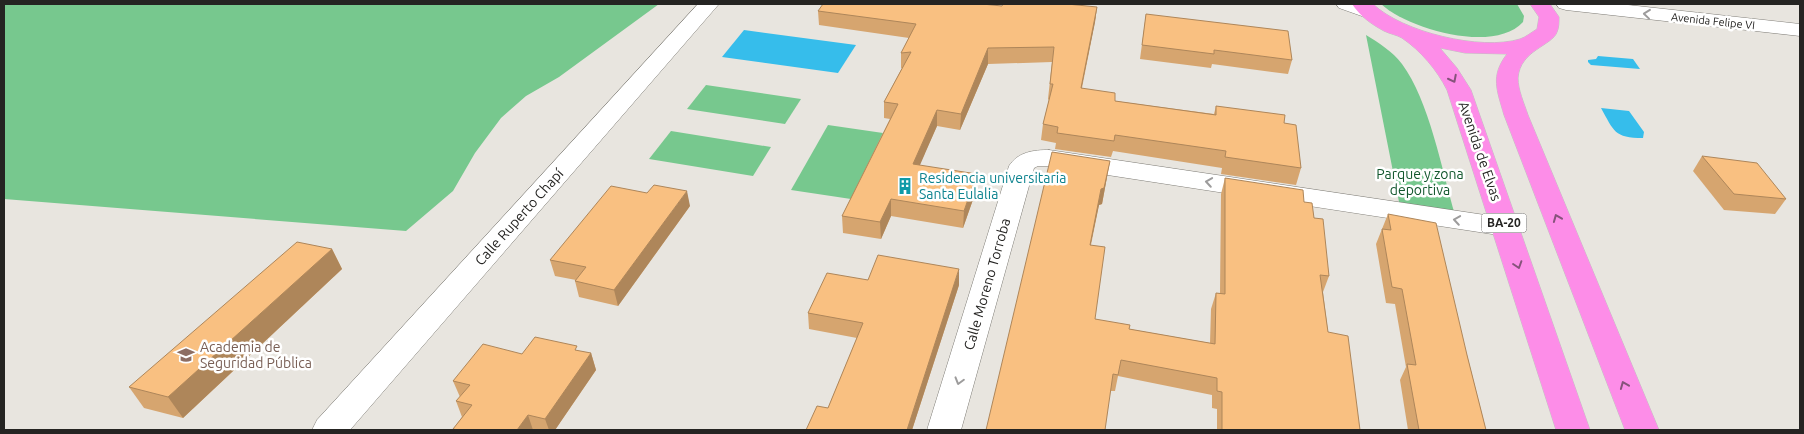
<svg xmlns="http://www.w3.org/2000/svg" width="1804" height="434" font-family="Ubuntu,sans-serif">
<rect width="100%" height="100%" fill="#e8e5df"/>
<g fill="#77c88e">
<polygon points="4,4 659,4 559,77 526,96 501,118 475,153 453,191 406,231 4,199"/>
<path d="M1381,4H1517L1524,16L1523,22C1494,54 1408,29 1381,4Z"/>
<path d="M1366,35C1379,43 1392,51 1402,64C1429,100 1442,170 1455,215L1400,207Z"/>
<polygon points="706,85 801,99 785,124 687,109"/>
<polygon points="828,125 883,133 851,199 791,190"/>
<polygon points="671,131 771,147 753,176 649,159"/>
</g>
<g fill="#36bdeb">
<polygon points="744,30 856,45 838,73 722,57"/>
<polygon points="1598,56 1633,59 1640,69 1591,65 1588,62 1588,60 1596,59"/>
<path d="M1601,108L1629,111L1644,132L1643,138C1614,138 1614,131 1601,108Z"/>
</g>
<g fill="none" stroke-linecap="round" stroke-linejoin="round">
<g stroke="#7e7c76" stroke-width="1">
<g id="minor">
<polygon points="698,4 719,4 350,430 312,430 317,420"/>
<path d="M1336,4C1350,3 1374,1 1383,14L1380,18L1373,20L1339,8Z"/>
<polygon points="1556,4 1619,4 1800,24 1800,36 1566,10 1559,8"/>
<path d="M1049,150L1505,218L1515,221L1519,227L1515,233L1505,236L1049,166H1038L1034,168L961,430H927L1009,166C1018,152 1033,150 1049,150Z"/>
</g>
</g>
<g stroke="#c2c2c1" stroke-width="1">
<path id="highway" d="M1352,4H1373C1402,32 1481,51 1520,39C1526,37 1532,32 1537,29L1539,17L1530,4H1550L1559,17C1559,22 1559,28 1557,32C1552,46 1520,50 1518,78C1518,90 1524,103 1528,115L1659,430H1625L1504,115C1497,90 1490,76 1507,54L1465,53L1440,48L1457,68L1471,90L1590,430H1556L1447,90C1437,70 1421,51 1402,38C1397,35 1390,34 1384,31C1371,24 1360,16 1352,4Z"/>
</g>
<use href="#minor" fill="#fff" fill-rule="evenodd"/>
<use href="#highway" fill="#fd8de8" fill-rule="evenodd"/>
</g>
<g fill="#d6a56f">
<polygon points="1002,6 1097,7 1095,22 1082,88 1115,101 1214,114 1216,106 1284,123 1301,168 1296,185 1221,174 1222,168 1113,151 1111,157 1055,149 1056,143 1041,140 1043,124 1049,100 1048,99 1052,62 988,64 960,130 937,126 919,166 977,174 976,191 963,228 891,216 881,239 843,233 842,216 890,119 884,118 884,102 902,68 901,68 901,53 909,38 819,25 818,11"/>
<polygon points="1146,14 1292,60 1288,74 1212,64 1211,68 1140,59"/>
<polygon points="1052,152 1107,177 1102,204 1099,205 1091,245 1095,319 1129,329 1210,343 1211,309 1216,293 1220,293 1221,194 1225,178 1304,202 1314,218 1329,276 1323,292 1328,332 1360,430 1217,430 1217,409 1212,408 1212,395 1118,376 1115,391 1110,391"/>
<polygon points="1702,156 1786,199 1775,214 1724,210 1693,171"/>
<polygon points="690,206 618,306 579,297 575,281 576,280 555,276 550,260"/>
<polygon points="1388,214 1467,355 1486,430 1408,430 1400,380 1406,367 1395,304 1386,303 1376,244"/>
<polygon points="332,249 342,269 183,418 144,408 129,387"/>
<polygon points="868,280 959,285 912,430 828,408 857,338 809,329 808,313"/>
<polygon points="578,351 591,353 596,370 555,430 453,430 453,429 462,417 456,401 460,397 453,381 522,354"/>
</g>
<g fill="#ae865a">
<polygon points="1097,7 1095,22 1078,104 1081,88"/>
<polygon points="988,48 988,64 960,130 961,114"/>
<polygon points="937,110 937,126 913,181 913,164"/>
<polygon points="1110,161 1102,204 1099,205 1087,261 1101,189"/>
<polygon points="977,174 976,191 963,228 964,211"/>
<polygon points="687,191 690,206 618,306 614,290"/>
<polygon points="891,199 891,216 881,239 880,222"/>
<polygon points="332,249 342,269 183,418 168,397"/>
<polygon points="959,269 959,285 912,430 907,430"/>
<polygon points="591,353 596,370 555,430 549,430 545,419"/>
<polygon points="528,415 533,430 517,430"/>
</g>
<g fill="#f9c081" stroke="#ae865a">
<polygon points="823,4 982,4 1002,6 1003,4 1067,4 1097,7 1081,88 1115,93 1115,101 1216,115 1216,106 1285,115 1284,123 1296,125 1301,168 1225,157 1226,151 1115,135 1114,141 1057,133 1058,127 1043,124 1053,84 1050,84 1054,47 988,48 961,114 937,110 913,164 977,174 964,211 891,199 880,222 842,216 898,104 884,102 911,52 901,53 916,24 818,11"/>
<polygon points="1146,14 1288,31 1292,60 1214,50 1214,54 1142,45"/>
<polygon points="1052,152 1110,161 1104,188 1101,189 1090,245 1105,247 1095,319 1130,325 1129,329 1215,344 1216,293 1225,294 1225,178 1303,190 1304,202 1312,203 1314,218 1323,219 1329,276 1320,275 1328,332 1348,336 1360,430 1222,430 1222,392 1217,391 1217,378 1121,360 1118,375 1113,374 1105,430 986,430"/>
<polygon points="1702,156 1757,163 1786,199 1734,194"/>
<polygon points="654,185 687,191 614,290 575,281 586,267 550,260 611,186 647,193"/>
<polygon points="1388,214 1436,223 1467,355 1486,430 1419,430 1407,364 1416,365 1402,289 1392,287 1382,229 1391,230"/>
<polygon points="297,242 332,249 168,397 129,387"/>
<polygon points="878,255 959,269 907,430 806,430 817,406 828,408 863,323 808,313 827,273 868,280"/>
<polygon points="535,337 577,346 575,350 591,353 545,419 528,415 517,430 458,430 453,429 472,405 456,401 470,385 453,381 483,344 522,354"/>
</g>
<defs><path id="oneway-chevron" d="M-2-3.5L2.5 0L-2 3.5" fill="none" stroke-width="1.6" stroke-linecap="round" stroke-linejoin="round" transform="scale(1.25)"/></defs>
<g stroke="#9d9c9c">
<use href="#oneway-chevron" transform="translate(1647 14) rotate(-174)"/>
<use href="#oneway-chevron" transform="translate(1209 182) rotate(-171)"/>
<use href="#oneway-chevron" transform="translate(1457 220) rotate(-171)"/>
<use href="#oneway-chevron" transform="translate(959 381) rotate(106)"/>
</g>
<g stroke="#86537b">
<use href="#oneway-chevron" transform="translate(1453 79) rotate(63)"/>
<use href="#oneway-chevron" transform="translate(1557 218) rotate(-112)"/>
<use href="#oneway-chevron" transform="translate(1518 265) rotate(72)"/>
<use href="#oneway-chevron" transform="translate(1624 385) rotate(-112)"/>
</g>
<defs>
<g id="building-bare" transform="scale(1.35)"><path d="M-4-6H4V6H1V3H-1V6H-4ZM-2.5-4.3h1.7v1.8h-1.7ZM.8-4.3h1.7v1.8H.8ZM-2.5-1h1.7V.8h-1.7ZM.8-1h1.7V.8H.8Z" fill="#0f9aa8" stroke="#fff" stroke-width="2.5" paint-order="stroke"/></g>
<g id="school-bare" transform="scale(1.35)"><path d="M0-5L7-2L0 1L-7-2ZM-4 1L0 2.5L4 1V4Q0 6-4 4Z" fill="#8d6e63" stroke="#fff" stroke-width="2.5" paint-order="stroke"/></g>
</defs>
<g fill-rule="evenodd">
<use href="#building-bare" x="905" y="186"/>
<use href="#school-bare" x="186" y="355"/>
</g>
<g text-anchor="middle" stroke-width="5" stroke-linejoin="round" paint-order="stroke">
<g font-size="11" fill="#252422" stroke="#fff">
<text transform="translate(1713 21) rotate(6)" y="4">Avenida Felipe VI</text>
</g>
<rect fill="#fff" stroke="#666664" stroke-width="1" x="1481.5" y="213.5" width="45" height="19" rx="4"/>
<g font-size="12" font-weight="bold" fill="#252422">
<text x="1504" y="227">BA-20</text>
</g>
<g font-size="14" fill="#252422" stroke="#fff">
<text transform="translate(1480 151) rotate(71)" y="5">Avenida de Elvas</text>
<text transform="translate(519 217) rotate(-48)" y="5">Calle Ruperto Chapí</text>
<text transform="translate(987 284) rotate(-74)" y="5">Calle Moreno Torroba</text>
</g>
<g font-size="14" fill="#12572d" stroke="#fff">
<text x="1420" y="179">Parque y zona<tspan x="1420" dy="16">deportiva</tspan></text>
</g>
<g font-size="14" fill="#0d838f" stroke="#fff" text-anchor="start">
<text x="919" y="183">Residencia universitaria<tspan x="919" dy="16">Santa Eulalia</tspan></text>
</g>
<g font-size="14" fill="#785e54" stroke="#fff" text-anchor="start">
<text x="200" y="352">Academia de<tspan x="200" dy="16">Seguridad Pública</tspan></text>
</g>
</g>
<rect width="1804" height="434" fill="none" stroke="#252422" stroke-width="10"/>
</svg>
